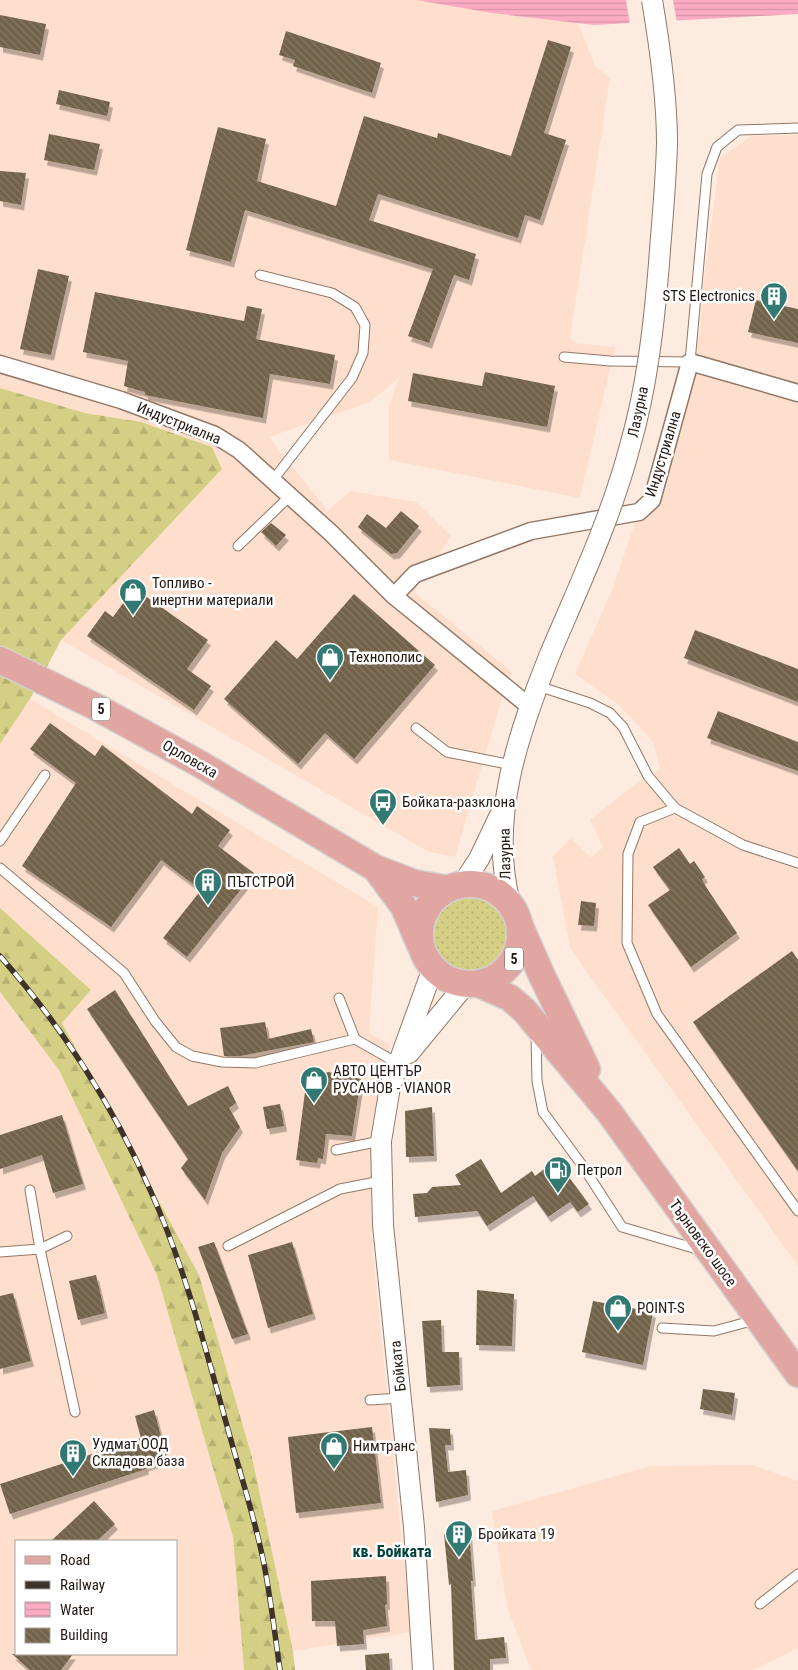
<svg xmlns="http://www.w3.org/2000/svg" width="798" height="1670" font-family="'Roboto Condensed',sans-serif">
<defs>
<pattern id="grass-dots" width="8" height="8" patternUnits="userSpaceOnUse" patternTransform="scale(1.25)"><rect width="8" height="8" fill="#d4cf84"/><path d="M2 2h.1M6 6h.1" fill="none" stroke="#b6b171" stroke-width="1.8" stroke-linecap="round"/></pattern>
<pattern id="forest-firs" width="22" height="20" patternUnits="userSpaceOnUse" patternTransform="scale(1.25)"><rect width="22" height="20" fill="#d4cf84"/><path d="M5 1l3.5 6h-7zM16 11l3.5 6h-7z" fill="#b6b171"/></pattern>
<pattern id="water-rules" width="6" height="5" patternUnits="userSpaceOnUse" patternTransform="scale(1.25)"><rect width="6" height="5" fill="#fbacc4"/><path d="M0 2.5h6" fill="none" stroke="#d793a7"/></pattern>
<pattern id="building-back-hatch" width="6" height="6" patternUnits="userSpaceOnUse" patternTransform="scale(1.25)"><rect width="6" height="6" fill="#726249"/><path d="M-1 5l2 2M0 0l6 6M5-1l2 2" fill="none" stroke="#857865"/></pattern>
<filter id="shadow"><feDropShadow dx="3" dy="5.5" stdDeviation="0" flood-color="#0004"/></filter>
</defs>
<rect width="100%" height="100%" fill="#feebe0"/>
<g fill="#fedfcd" fill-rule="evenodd">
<polygon points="0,0 568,0 596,67 610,78 570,338 575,343 615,347 580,498 389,460 389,405 399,378 370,402 269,437 328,511 350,491 416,502 451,536 414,592 512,672 499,708 455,857 429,852 61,640 222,469 212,447 141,422 85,413 0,388"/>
<polygon points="798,135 798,1266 570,948 553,856 571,838 591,858 603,847 590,820 639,781 660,769 653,742 619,705 575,674 613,588 700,331 703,286 720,158 751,136"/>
<polygon points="30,699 378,907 369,1033 390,1044 375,1126 371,1199 373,1255 411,1632 293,1651 252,1457 199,1275 61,1023 91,990 0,908 0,744"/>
<path d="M0,992L59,1070L157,1275L233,1537L244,1670H0ZM16,1541H176V1654H16Z"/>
<polygon points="753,1465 798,1481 798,1648 753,1670 531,1670 507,1607 492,1511 651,1466"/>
</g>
<circle fill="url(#grass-dots)" cx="471" cy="935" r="38"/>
<g fill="url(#forest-firs)">
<polygon points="0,388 85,413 141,422 212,447 222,469 61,640 30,699 0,744"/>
<polygon points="0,908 91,990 62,1023 199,1275 252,1457 293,1651 295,1670 244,1670 233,1537 157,1275 59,1070 0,992"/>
</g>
<polygon fill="url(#water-rules)" points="416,0 798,0 798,14 594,25 492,13"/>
<polygon fill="#feebe0" points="626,0 673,0 677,23 630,25"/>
<g fill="url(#building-back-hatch)" filter="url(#shadow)">
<polygon points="0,15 46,24 40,55 0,47"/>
<polygon points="286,31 381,63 372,93 293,66 295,60 279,55"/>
<polygon points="548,40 571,47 544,133 566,140 540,220 525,215 518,238 378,194 369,220 476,254 469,280 454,275 429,343 408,336 433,269 245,210 231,262 186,250 218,127 266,139 257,181 336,206 364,116 437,138 438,133 511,156"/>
<polygon points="59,90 110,102 107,116 56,104"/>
<polygon points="49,134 100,144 94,170 44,160"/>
<polygon points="0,171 26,173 21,205 0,201"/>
<polygon points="38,269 69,276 51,355 20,349"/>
<polygon points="95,292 244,321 247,306 262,309 256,339 335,355 330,384 270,374 263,418 145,395 145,392 124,386 128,361 83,352"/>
<polygon points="756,300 798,309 798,343 748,332"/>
<polygon points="485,372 555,386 547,427 408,401 413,373 482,386"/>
<polygon points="401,511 419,526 397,553 391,554 358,527 367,514 386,528"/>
<polygon points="271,523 286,535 276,546 261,532"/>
<polygon points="134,588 208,640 187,669 211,686 194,710 87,636 105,611 113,617"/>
<polygon points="354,594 435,665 354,759 325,733 298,764 224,699 276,640 297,659"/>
<polygon points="695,630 798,669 798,702 684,658"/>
<polygon points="718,711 798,742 798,771 707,738"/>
<polygon points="50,723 95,756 102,745 192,814 197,806 230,830 218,846 254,873 187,957 163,938 201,890 161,860 111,927 22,866 76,783 30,749"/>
<polygon points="679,848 690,864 694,861 705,877 702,879 706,887 737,933 691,967 648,905 670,890 653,867"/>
<polygon points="581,901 596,903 594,926 578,925"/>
<polygon points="792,951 798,960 798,1171 693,1022"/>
<polygon points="115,990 188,1106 228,1086 236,1103 229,1108 240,1127 222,1153 205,1200 181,1168 188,1159 87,1009"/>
<polygon points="265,1022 268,1039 311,1029 314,1042 240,1056 224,1056 220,1028"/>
<polygon points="329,1072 361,1079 352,1136 326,1134 323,1159 318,1158 317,1163 296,1160 307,1077"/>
<polygon points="280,1104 284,1126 267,1129 263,1107"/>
<polygon points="432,1107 434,1156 406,1157 405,1111"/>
<polygon points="62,1115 83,1184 53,1193 42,1155 0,1169 0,1135"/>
<polygon points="481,1159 501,1193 532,1171 535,1176 556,1160 589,1204 578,1212 570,1202 548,1217 533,1196 487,1226 477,1211 415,1217 413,1194 427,1193 432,1187 461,1185 455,1175"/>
<polygon points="214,1242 248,1334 232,1339 198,1247"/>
<polygon points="292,1242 313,1314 268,1328 248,1255"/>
<polygon points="96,1275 105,1313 78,1320 69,1281"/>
<polygon points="477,1290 514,1294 512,1346 476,1345"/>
<polygon points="13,1293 31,1361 0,1369 0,1296"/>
<polygon points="593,1301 653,1312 643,1365 582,1352"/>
<polygon points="441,1320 442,1352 459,1352 460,1385 427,1387 422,1321"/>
<polygon points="703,1389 735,1393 732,1415 700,1409"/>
<polygon points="154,1410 167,1459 145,1466 146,1469 10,1514 0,1484 141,1438 135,1416"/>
<polygon points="372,1427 381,1503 296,1513 288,1437"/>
<polygon points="429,1428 450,1429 451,1445 445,1445 448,1472 466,1470 468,1495 436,1502"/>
<polygon points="94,1501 115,1524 97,1541 51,1541"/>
<polygon points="469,1531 473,1581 471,1581 475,1640 504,1637 506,1658 490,1659 490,1670 454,1670 451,1584 449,1585 444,1534"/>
<polygon points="386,1576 387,1604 385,1605 387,1626 363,1630 364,1644 337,1646 335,1621 312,1621 311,1581"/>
<polygon points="389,1653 390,1670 366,1670 365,1655"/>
<polygon points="12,1654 73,1654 61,1670 30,1670"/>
</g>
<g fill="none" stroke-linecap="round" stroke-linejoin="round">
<g stroke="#937767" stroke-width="11">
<g id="service">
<polyline points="260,275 332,293 355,307 365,325 363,353 352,378 273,480"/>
<polyline points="564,357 610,361 690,362 707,174 717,147 738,130 798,128"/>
<polyline points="238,546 290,496"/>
<polyline points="538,686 590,703 610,713 623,727 648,776 675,808 743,845 798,863"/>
<polyline points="416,728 447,752 512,765"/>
<polyline points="675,808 640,822 628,854 627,943 657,1014 798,1211"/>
<polyline points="0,841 45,775"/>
<polyline points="0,868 124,973 155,1021 176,1047 192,1056 222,1062 255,1063 355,1039 399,1064"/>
<polyline points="339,998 355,1039"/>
<polyline points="536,1034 537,1081 543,1112 582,1165 622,1227 700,1250"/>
<polyline points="336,1150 381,1141"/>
<polyline points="30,1190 40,1249 75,1412"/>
<polyline points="228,1246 340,1189 381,1181"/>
<polyline points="0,1252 40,1249 67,1236"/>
<polyline points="662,1328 714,1331 755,1320"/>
<polyline points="370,1400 401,1398"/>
<polyline points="760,1604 798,1574"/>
</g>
</g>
<g stroke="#937767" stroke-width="19">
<g id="minor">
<polyline points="0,364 121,400 215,435 239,450 331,533 394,596 529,706"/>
<polyline points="394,596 415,574 531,531 639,512 652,500 690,362 798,393"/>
</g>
</g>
<g stroke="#937767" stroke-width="22">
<g id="tertiary">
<polyline points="462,885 479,859 500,815"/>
<path d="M510,903C488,818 519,732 550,654"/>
<polyline points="409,1053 465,985"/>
<polyline points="423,1670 414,1527 383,1225 381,1141 390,1087 433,968"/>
</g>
</g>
<g stroke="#d3d1d0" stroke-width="29">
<g id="primary">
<polyline points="0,660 94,706 200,764 375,868 414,883 449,889"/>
<polyline points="376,869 404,907 420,945"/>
<circle cx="470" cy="934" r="50"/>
<polyline points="520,926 542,976 587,1069"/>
<polyline points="479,984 510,998 524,1010 609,1112 798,1374"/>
</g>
</g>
<use href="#service" stroke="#fff" stroke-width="9"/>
<use href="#minor" stroke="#fff" stroke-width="16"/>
<use href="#tertiary" stroke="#fff" stroke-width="20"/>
<use href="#primary" stroke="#e1a6a1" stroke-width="26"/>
<g stroke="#3e322b" stroke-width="5.5">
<path id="rail" d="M0,956C61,1025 114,1107 151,1192C183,1263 203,1339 224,1415C236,1460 251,1505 261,1550C270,1589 274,1630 280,1670"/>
</g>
<use href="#rail" stroke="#fff" stroke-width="4" stroke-dasharray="11" stroke-linecap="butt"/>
<g stroke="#937767" stroke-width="22" stroke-linecap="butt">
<path id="tertiary-bridge" d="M550,654C579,586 611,518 630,446C647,387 654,325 659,263C662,223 666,183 667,143C667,95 660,47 652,0"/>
</g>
<use href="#tertiary-bridge" stroke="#fff" stroke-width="20"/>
</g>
<defs>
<g id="building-pin" transform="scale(1.4375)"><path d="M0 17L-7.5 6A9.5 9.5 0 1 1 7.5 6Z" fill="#327971" stroke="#fff"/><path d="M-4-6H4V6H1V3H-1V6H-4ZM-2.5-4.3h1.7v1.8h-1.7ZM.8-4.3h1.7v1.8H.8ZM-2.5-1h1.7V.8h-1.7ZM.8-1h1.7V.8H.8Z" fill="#fff"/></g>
<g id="shop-pin" transform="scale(1.4375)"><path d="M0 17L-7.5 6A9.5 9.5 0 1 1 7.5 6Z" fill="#327971" stroke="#fff"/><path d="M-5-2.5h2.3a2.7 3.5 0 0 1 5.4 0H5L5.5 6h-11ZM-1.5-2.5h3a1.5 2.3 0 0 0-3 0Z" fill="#fff"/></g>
<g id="bus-pin" transform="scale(1.4375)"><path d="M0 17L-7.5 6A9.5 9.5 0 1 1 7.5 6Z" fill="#327971" stroke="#fff"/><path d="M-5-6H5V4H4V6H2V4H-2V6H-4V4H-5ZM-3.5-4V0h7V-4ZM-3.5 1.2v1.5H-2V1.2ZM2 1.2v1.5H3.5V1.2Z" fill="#fff"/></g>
<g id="fuel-pin" transform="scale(1.4375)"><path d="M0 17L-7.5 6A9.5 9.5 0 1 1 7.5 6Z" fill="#327971" stroke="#fff"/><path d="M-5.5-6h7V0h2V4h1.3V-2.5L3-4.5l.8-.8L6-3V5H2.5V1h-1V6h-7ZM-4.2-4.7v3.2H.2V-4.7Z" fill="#fff"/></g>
</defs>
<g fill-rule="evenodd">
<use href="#building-pin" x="774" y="296"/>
<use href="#shop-pin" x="133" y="592"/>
<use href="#shop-pin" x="330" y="657"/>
<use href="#bus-pin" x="383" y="802"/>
<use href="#building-pin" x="208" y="882"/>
<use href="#shop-pin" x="314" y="1080"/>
<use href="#fuel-pin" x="558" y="1170"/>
<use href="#shop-pin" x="618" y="1308"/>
<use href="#shop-pin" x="334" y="1446"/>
<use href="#building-pin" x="73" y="1453"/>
<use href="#building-pin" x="459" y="1534"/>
</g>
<g text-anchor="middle" stroke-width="5" stroke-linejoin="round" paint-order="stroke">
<g fill="#fff" stroke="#665e59" stroke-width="1">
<rect x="92" y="697.5" width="18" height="23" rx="4"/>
<rect x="505" y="947.5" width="18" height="23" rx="4"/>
</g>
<g font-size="14" font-weight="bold" fill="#241912">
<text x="101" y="714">5</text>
<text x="514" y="964">5</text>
</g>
<g font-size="15" fill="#241912" stroke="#fff" text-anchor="start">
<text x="755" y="301" text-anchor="end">STS Electronics</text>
<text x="152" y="588">Топливо -<tspan x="152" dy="17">инертни материали</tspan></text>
<text x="349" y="662">Технополис</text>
<text x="402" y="807">Бойката-разклона</text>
<text x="227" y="887">ПЪТСТРОЙ</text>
<text x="333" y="1076">АВТО ЦЕНТЪР<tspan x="333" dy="17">РУСАНОВ - VIANOR</tspan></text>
<text x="577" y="1175">Петрол</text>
<text x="637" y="1313">POINT-S</text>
<text x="92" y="1449">Уудмат ООД<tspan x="92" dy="17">Складова база</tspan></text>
<text x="353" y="1451">Нимтранс</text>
<text x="478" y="1539">Бройката 19</text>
</g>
<g font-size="15" fill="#241912" stroke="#fff">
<text transform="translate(638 412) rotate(-78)" y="5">Лазурна</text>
<text transform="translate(179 423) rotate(22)" y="5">Индустриална</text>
<text transform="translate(663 454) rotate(-73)" y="5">Индустриална</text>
<text transform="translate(190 759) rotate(30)" y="5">Орловска</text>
<text transform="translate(505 854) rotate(-91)" y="5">Лазурна</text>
<text transform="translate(703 1243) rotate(54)" y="5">Търновско шосе</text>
<text transform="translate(398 1366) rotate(-96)" y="5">Бойката</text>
</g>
<g font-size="16" font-weight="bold" fill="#02433e" stroke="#fff">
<text x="392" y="1557">кв. Бойката</text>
</g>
</g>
<rect x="15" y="1540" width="162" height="115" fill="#ffffff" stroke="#a7a3a0"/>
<rect x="25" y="1556" width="25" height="8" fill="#e1a6a1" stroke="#a7a3a0"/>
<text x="60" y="1565" font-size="15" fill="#241912">Road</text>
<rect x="25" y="1581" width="25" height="8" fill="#3e322b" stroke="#a7a3a0"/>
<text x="60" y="1590" font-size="15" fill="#241912">Railway</text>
<rect x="25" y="1602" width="25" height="15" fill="url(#water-rules)" stroke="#a7a3a0"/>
<text x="60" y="1615" font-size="15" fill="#241912">Water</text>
<rect x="25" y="1628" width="25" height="15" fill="url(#building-back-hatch)" stroke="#a7a3a0"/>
<text x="60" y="1640" font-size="15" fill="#241912">Building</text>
</svg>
